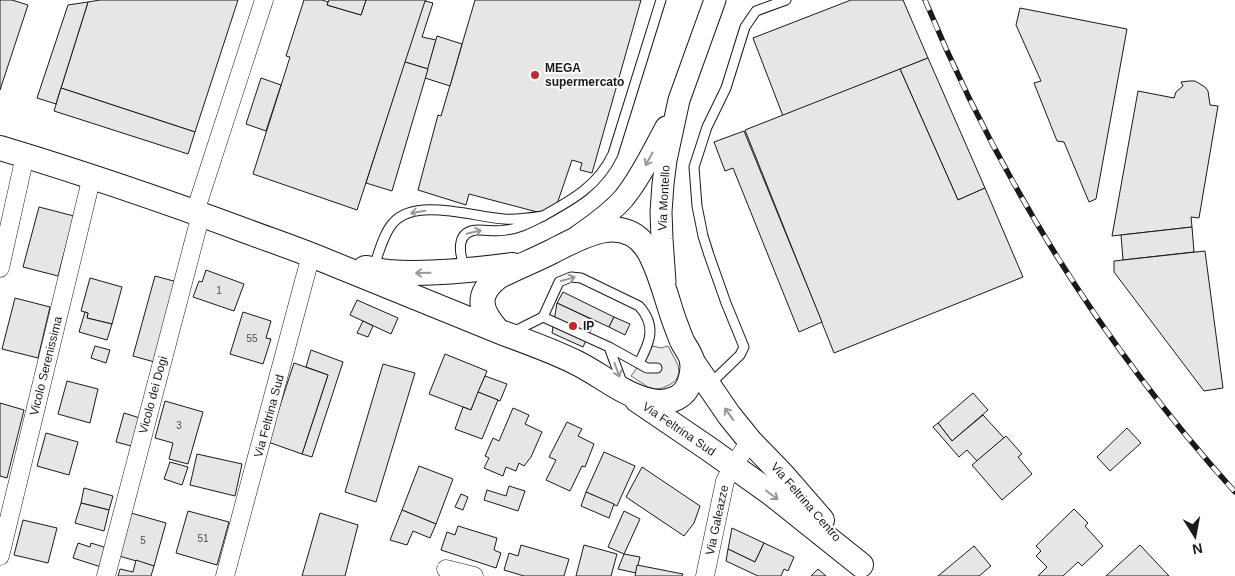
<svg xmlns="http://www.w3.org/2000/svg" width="1235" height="576" font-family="Arial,sans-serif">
<rect width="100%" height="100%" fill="#fff"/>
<polygon fill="#ededed" stroke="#6a6a6a" points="653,346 661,348 668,346 678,365 679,373 676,380 671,384 663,388 655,389 648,387 631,376"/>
<g fill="#e6e6e6" stroke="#1a1a1a">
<polygon points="0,0 12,0 28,5 0,90"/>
<polygon points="100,0 238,0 195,132 61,88 88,2"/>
<polygon points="304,0 322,0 328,2 327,5 361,15 366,0 426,0 357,210 253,174 290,57 286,56"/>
<polygon points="329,0 366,0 361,15 327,5"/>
<polygon points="475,0 641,0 592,173 580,170 582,163 572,160 557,204 541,213 469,194 466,205 418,190 438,115 441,116"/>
<polygon points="851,0 903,0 928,58 783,116 753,38"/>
<polygon points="425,1 433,3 422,37 436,40 428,69 405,62"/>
<polygon points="88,2 56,104 37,98 68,5"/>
<polygon points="1020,8 1127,29 1096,199 1089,202 1064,142 1057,141 1034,83 1041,81 1016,25"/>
<polygon points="437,36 462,44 450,86 425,78"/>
<polygon points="928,58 985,188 958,200 900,69"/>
<polygon points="405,62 428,69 392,191 366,183"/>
<polygon points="900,69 958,200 985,188 1023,277 834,353 745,130"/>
<polygon points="261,78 281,85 266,131 246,124"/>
<polygon points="1189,81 1195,81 1205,87 1208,91 1210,105 1218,106 1199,218 1191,217 1192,227 1112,236 1138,91 1174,98 1176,92 1183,86 1181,82"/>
<polygon points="61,88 195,132 188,154 54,111"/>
<polygon points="744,131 822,322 799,332 733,168 725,171 714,142"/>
<polygon points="39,207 74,216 58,276 23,267"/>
<polygon points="1192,227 1194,252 1123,260 1121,235"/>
<polygon points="1205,251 1223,388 1204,391 1114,272 1114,261"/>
<polygon points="206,270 244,284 234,311 193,297 199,281 202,282"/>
<polygon points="155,276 181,283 158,363 133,356"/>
<polygon points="90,278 122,287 112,324 87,318 88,313 81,311"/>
<polygon points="563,292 614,317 609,327 557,303"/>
<polygon points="15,298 50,307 38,358 2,349"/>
<polygon points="357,300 398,318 391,334 350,315"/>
<polygon points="557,303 595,321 583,347 552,333"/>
<polygon points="85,312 88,313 87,318 112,324 107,340 79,332"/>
<polygon points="243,312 271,321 266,338 271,339 263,364 230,354"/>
<polygon points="614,317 630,324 625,335 609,327"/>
<polygon points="363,321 373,326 368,337 357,333"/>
<polygon points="95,346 110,350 106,363 91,358"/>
<polygon points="311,350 343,362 312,457 302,454 328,375 306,367"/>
<polygon points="445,354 487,371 471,410 429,394"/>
<polygon points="294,363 328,375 302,454 268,442"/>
<polygon points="383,364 415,373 376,502 345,492"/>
<polygon points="485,376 507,384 500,401 478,392"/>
<polygon points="67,381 98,389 90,423 58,414"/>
<polygon points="478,392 498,400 482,439 455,429 463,407 471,410"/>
<polygon points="973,393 988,410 952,441 938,423"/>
<polygon points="165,401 203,412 188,464 169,459 173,443 155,438"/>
<polygon points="0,403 24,410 7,478 0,476"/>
<polygon points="513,408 529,415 525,424 542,432 531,457 524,466 519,463 516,471 506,467 503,476 484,468 489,458 485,456 493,438 499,441"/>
<polygon points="124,413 143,419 135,447 116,442"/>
<polygon points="983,415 1004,438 977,461 967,450 959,457 933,427 938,423 952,441"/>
<polygon points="567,422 582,429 578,436 594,444 585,467 582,466 570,491 546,480 556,460 549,457"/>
<polygon points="1127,428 1141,443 1110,471 1097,457"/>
<polygon points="46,433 78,442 69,475 37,466"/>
<polygon points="1006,436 1022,454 1018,457 1032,474 1002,500 972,465"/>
<polygon points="604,452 635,466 617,506 586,492"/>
<polygon points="197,454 242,464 235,496 190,485"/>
<polygon points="170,462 188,467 182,485 164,479"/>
<polygon points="419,466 453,479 436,524 402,510"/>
<polygon points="642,467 700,506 694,523 684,536 626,497"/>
<polygon points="509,486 525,491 518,511 484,500 487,490 506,496"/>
<polygon points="84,488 113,496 109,510 81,503"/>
<polygon points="586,492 614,504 609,518 581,506"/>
<polygon points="461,494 468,497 463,510 455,507"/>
<polygon points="81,503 109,510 104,531 75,523"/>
<polygon points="1074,509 1088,523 1085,526 1103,546 1082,566 1078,562 1063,576 1038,576 1047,567 1036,556 1041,551 1036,546"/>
<polygon points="402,510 436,524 430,538 413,531 407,545 390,540"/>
<polygon points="188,511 229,522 217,565 176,553"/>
<polygon points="624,511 640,519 624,554 608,547"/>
<polygon points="131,513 166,523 154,566 119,556"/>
<polygon points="320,513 358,525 345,576 302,576"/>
<polygon points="23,520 57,528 48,563 14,555"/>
<polygon points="458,526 497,538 494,550 501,553 496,568 441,550 447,532 455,535"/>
<polygon points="732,528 764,543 755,562 728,549"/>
<polygon points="78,543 90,547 91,543 107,548 101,567 73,558"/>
<polygon points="764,543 794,557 788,571 784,569 781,576 758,576 726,561 728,549 755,562"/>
<polygon points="521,545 569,559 564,576 524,576 504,570 509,553 518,556"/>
<polygon points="584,545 617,554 611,576 576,576"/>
<polygon points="1140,545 1169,576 1106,576"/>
<polygon points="974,546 991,566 979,576 938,576"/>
<polygon points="624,554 640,557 636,573 618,569"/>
<polygon points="136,560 154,566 151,576 118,576 120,569 133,572"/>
<polygon points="637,565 683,574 682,576 635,576"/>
<polygon points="818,569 826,576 811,576"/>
</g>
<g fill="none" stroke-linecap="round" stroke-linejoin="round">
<g stroke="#1a1a1a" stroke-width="11">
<g id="service">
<path d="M543,216C572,200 598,186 613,154L661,0"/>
<path d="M373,269C378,256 383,234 393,223C415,197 474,217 504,219C517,220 530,218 543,216C531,222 519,229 506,230C497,232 488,230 479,230C455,230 459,253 465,268"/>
<path d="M543,317L559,282L571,277L581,278L639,306C657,326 650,342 639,363"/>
<polyline points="513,332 543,317 609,347 623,385"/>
<polyline points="609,347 647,368 657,368"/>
<polyline points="709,385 740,355 744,347 726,303 709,255 703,236 697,206 694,167 707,127 726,88 745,27 756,11 786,0"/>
</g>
</g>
<g stroke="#1a1a1a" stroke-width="19">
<g id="minor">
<polyline points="195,212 264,0"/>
<polyline points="0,268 25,156"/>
<polyline points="0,556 92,176"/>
<polyline points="446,569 474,576"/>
<polyline points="106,576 201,214"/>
<polyline points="225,576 311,255"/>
<polyline points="705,576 725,481 733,466 750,441"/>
</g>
</g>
<g stroke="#1a1a1a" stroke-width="23">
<g id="tertiary">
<path d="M578,236C594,225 611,213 624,198C641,177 653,151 666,127"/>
<polyline points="665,282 662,239 661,212 663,184 666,160 679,100 715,0"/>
</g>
</g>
<g stroke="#1a1a1a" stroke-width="26">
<g id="secondary">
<path d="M0,148C83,173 165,201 246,231C273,241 300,250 326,261C385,285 444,309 503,333C528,342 553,351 577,363C601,375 621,393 647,400C664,405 685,400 690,381C692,375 693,366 692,360C690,353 685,347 682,341C678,331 674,321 671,311C665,293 657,262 646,247C621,212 579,238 551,252C533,261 515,268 498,277C475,295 480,310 497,330"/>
<path d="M365,268C373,269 380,271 388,272C430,275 472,270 513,265"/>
<polyline points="692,361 729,415 750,441 782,474 822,520"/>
<polyline points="637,400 709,449 772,494 861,565"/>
</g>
</g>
<use href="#service" stroke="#fff" stroke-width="9"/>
<use href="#minor" stroke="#fff" stroke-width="18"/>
<use href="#tertiary" stroke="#fff" stroke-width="21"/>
<use href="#secondary" stroke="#fff" stroke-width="24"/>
<g stroke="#1a1a1a" stroke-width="5.5">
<path id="rail" d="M925,0C1000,181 1104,347 1235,492"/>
</g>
<use href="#rail" stroke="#fff" stroke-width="4" stroke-dasharray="11" stroke-linecap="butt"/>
</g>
<defs><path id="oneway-shaft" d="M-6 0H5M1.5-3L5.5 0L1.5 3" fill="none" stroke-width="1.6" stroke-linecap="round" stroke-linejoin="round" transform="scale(1.25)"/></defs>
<g stroke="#989898">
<use href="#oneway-shaft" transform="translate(649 159) rotate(119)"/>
<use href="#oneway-shaft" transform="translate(418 212) rotate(171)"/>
<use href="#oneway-shaft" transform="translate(474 232) rotate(-13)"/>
<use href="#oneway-shaft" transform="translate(423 273) rotate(179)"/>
<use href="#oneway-shaft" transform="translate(568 279) rotate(-15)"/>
<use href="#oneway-shaft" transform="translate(617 370) rotate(70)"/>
<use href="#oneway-shaft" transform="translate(729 414) rotate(-126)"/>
<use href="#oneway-shaft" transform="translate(772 495) rotate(37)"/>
</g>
<g fill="#c62828" stroke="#fff" stroke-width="2">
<circle cx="535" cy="75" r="5"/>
<circle cx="573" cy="326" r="5"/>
</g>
<g text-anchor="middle" stroke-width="4" stroke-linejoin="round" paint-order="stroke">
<g font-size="10" fill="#4d4d4d">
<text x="219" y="294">1</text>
<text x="252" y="342">55</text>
<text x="179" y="429">3</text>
<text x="203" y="542">51</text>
<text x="143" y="544">5</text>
</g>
<g font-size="12" font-weight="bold" fill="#1a1a1a" stroke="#fff" text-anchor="start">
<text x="545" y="72">MEGA<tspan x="545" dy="14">supermercato</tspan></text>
<text x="583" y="330">IP</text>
</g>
<g font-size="12" fill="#1a1a1a" stroke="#fff">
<text transform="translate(664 198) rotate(-87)" y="4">Via Montello</text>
<text transform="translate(46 366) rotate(-76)" y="4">Vicolo Serenissima</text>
<text transform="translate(153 395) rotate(-75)" y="4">Vicolo dei Dogi</text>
<text transform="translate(269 416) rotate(-75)" y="4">Via Feltrina Sud</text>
<text transform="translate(679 429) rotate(34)" y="4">Via Feltrina Sud</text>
<text transform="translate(806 502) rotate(49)" y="4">Via Feltrina Centro</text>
<text transform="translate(717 520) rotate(-78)" y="4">Via Galeazze</text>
</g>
</g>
<g transform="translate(1195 536) rotate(169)" stroke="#ffffff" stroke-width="4" paint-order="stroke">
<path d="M0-4L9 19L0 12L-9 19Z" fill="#1a1a1a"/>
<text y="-8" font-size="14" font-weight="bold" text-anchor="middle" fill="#1a1a1a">N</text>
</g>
</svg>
